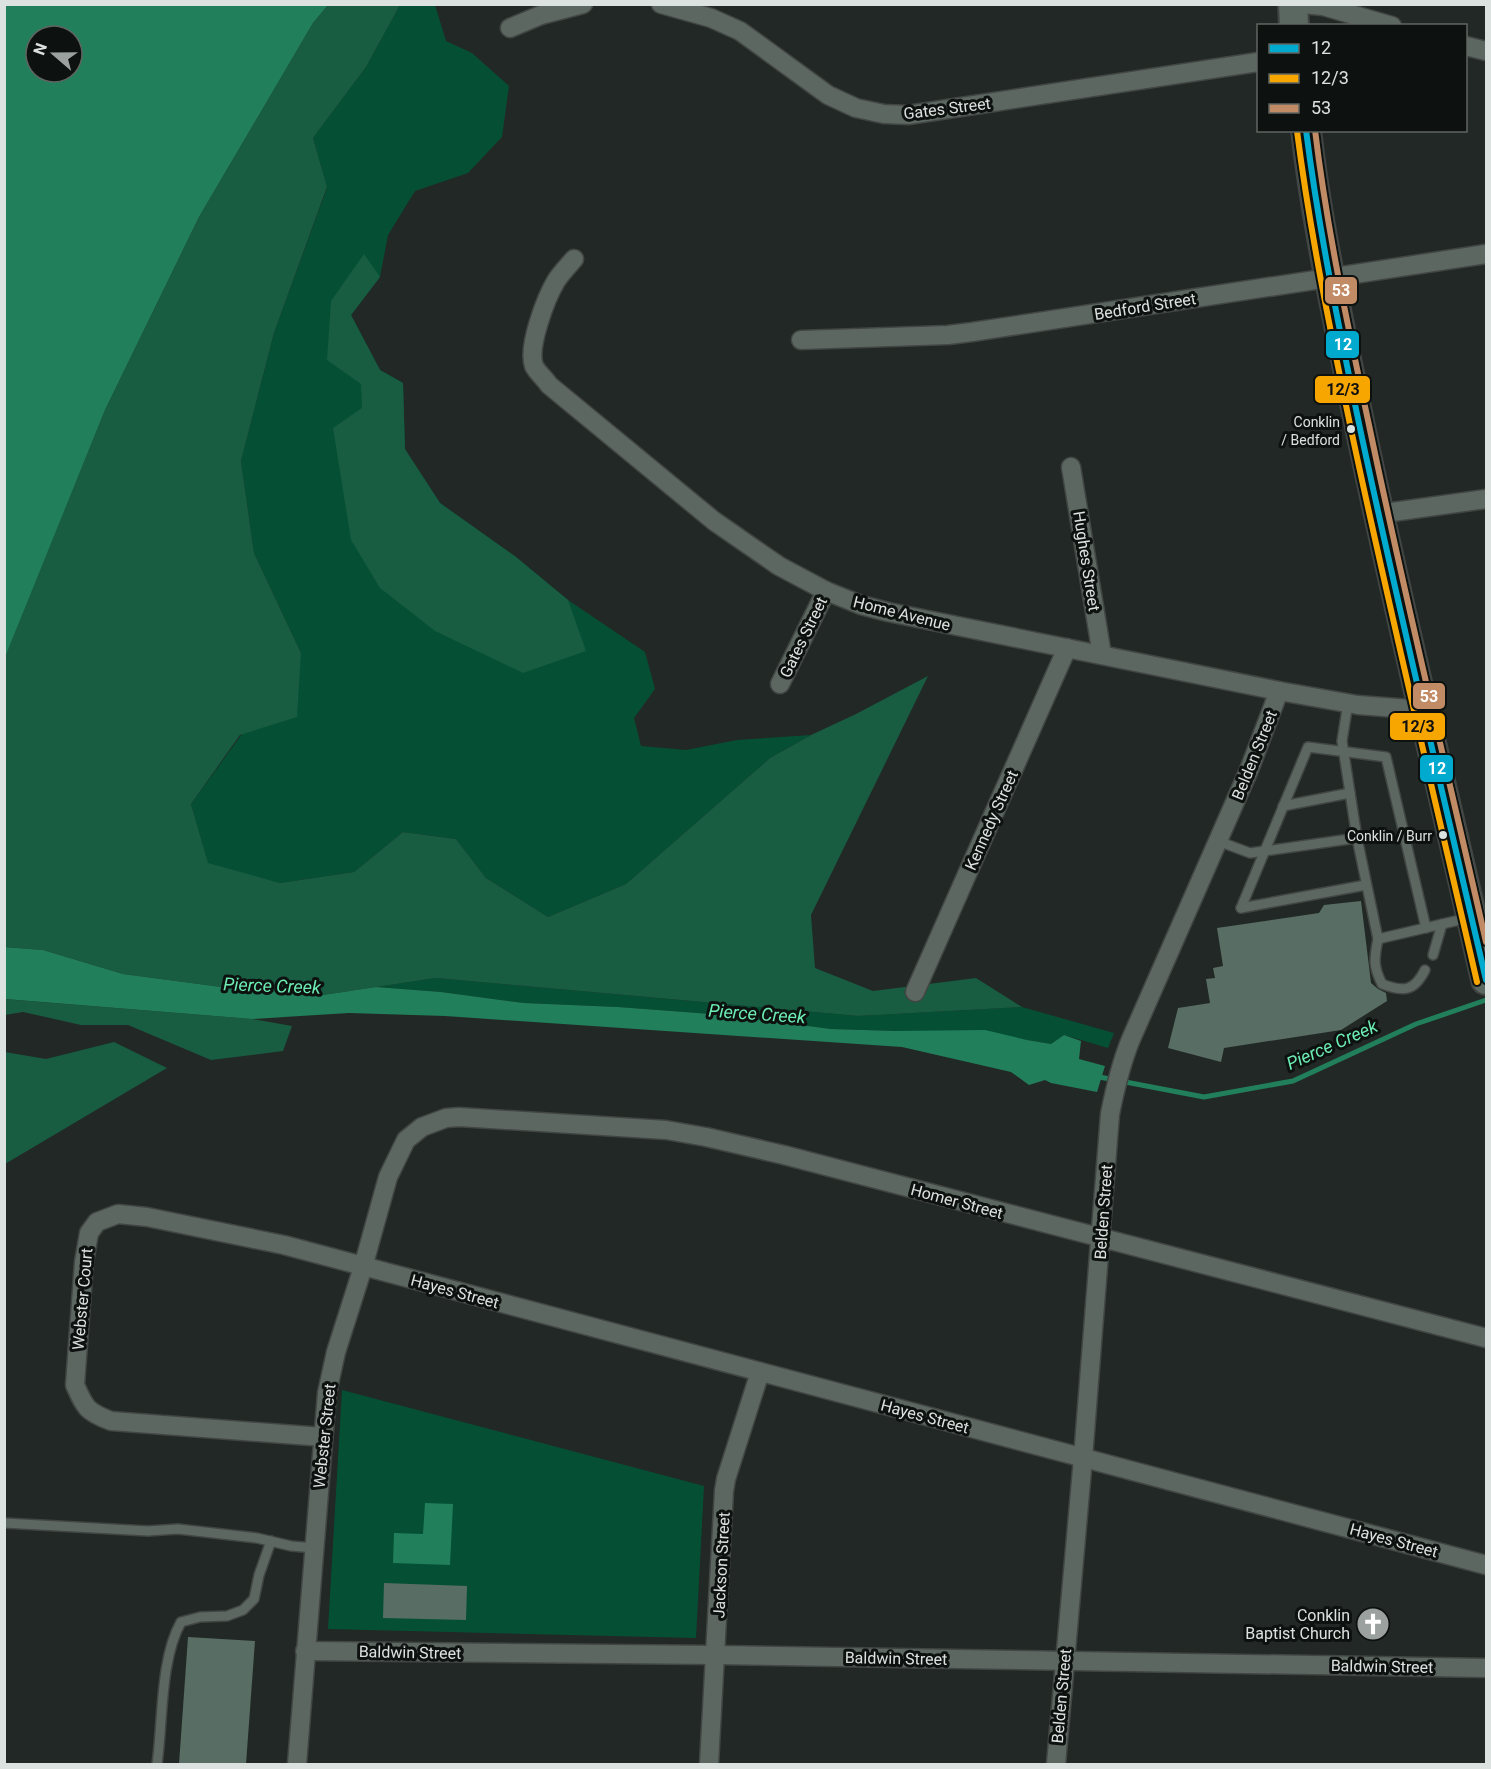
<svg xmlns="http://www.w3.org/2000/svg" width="1491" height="1769" font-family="Roboto,sans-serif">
<rect width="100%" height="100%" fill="#222825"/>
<g fill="#055035">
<polygon points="400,5 435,5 446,41 472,53 509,86 502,137 468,173 415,191 388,235 380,277 351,315 380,370 403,383 405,450 440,503 516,557 568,600 645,652 655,689 634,718 641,746 686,750 737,740 811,735 770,758 626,884 548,917 486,878 456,839 403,832 354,872 280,883 208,864 191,804 301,653 254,553 241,461 274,333 327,188 313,138 366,67"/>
<polygon points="436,978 858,1016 1022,1007 1114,1033 1108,1048 1064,1035 1051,1044 1027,1040 896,1031 831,1029 724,1015 618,1007 524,1003 441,992 376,987"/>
<polygon points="342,1390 704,1486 696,1638 328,1629"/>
</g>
<g fill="#185c42">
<polygon points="328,5 400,5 366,67 313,138 327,187 274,333 241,461 254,553 301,653 297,717 240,735 191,804 208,863 280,883 354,872 403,832 456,839 486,878 548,917 626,884 770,758 811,735 856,714 928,676 811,915 815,968 873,991 976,978 1022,1007 858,1016 436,978 323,995 229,988 123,974 43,950 5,947 4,657 105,410 199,217 313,23"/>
<polygon points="364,254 380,277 351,315 380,370 403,383 405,449 440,503 516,557 568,600 586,651 523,673 435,631 380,588 351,540 333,428 362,408 361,384 327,360 331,301"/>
<polygon points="4,999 252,1019 292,1026 283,1051 211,1060 128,1025 81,1025 23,1012 5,1015"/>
<polygon points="114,1042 167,1068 5,1164 5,1052 46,1059"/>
</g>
<g fill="#217f5b" fill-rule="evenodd">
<path d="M5,4L328,5L313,23L199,217L105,410L5,657ZM36,36H72V72H36Z"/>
<polygon points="4,947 43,950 123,974 229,988 323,995 376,987 441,992 524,1003 618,1007 724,1015 831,1029 896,1031 985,1030 1027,1040 1051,1044 1064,1035 1081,1041 1079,1059 1105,1066 1097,1092 1051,1083 1045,1080 1029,1085 1011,1072 902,1047 445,1016 349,1013 252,1019 5,999"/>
<polygon points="425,1503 453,1504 450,1565 393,1563 394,1533 423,1534"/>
</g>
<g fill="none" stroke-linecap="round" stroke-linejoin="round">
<polyline stroke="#217f5b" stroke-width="5" points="1094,1076 1204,1097 1293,1081 1416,1024 1486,1000"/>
</g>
<g fill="#586d63">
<polygon points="1361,901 1371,983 1378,989 1386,993 1387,1001 1341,1030 1224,1048 1221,1062 1168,1048 1178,1008 1210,1003 1206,979 1215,978 1213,968 1223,966 1217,928 1319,913 1324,905"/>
<polygon points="384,1583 467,1586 466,1620 383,1618"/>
<polygon points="188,1637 255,1641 246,1764 179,1764"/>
</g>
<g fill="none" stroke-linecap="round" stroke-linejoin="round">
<g stroke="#414543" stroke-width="12">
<g id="service">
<polyline points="1283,806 1350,793"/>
<polyline points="1357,838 1378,939 1468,918"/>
<polyline points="1218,841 1250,853 1357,838 1342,741 1348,703"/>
<polyline points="1241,908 1308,747 1386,757 1426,928"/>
<polyline points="1241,908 1366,885"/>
<path d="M1378,939C1374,959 1373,966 1382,984C1403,992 1414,992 1425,970"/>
<polyline points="1433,955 1442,924"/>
<polyline points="4,1523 148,1531 178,1529 257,1538 291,1546 314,1548"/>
<path d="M157,1764C163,1722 160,1659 181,1622L200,1617L227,1616L243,1610L254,1599L259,1575L271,1541"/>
</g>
</g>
<g stroke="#414543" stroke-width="21">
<g id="minor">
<polyline points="661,4 711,18 740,31 828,95 856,108 884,114 908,115 1258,62"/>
<polyline points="1302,4 1323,6 1392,26"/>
<polyline points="510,28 541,15 583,4"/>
<polyline points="1466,46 1486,51"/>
<path d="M574,259C568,266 561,273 556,281C546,298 527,347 534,366C537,372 545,379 549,385L714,521L779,566L826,591L861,605L888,612L1279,691L1358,705L1423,710"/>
<polyline points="801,340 948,335 972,332 1486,254"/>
<polyline points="1071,467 1102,655"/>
<polyline points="1378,514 1486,499"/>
<polyline points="780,684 826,591"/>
<polyline points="915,992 1067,648"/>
<path d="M323,1437L111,1421C87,1412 85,1408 75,1385L84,1262L89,1233L97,1222L118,1214L147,1217L284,1245L1486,1565"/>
<polyline points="305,1651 716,1655 1486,1668"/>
<polyline points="297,1764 327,1393 336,1352 363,1267 388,1177 406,1140 422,1127 446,1118 459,1117 666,1130 706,1137 784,1155 1486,1338"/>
<polyline points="709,1764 724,1491 726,1479 760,1372"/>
<path d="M1056,1764L1083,1458L1110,1114C1115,1089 1121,1063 1131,1039L1249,770L1279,691"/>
</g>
</g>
<g stroke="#414543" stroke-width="32">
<g id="primary">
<polyline points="1293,4 1294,26"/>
<path d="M1306,130C1316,220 1336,309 1354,398C1394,593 1442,786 1486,980"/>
</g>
</g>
<use href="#service" stroke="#5c6761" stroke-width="9"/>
<use href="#minor" stroke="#5c6761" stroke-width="18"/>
<use href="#primary" stroke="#5a6861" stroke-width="28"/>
<g stroke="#0d110f" stroke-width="10">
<path id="bus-1" d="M1306,130C1319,232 1340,333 1361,433C1400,616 1444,798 1486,980"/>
</g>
<g stroke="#0d110f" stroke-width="10">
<path id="bus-2" d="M1297,131C1310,233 1331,334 1352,434C1391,617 1435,799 1477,982"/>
</g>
<g stroke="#0d110f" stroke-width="10">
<path id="bus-3" d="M1315,130C1327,230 1348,327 1369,425C1405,598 1447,770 1486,942"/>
</g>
<use href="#bus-1" stroke="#00a9ce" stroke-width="6"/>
<use href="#bus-2" stroke="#f7a600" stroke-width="6"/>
<use href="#bus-3" stroke="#c18c65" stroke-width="6"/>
</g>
<defs>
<g id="church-disc" transform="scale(1.725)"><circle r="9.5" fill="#9ba19e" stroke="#0d110f"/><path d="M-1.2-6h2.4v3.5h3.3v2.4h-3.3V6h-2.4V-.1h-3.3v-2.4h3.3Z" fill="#fff"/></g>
</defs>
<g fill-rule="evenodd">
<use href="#church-disc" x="1373" y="1624"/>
</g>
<g fill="#dce2df" stroke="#0d110f" stroke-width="2">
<circle cx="1351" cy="429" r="5"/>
<circle cx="1443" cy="835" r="5"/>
</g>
<g text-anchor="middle" stroke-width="6" stroke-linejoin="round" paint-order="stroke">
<g font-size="14" fill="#dce2df" stroke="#0d110f" text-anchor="end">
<text x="1340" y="427">Conklin<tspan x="1340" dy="18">/ Bedford</tspan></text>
<text x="1432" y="841">Conklin / Burr</text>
</g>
<g font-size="16" fill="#dce2df" stroke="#0d110f">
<text transform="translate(947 108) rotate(-7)" y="6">Gates Street</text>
<text transform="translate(1145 306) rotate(-9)" y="6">Bedford Street</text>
<text transform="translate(1087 561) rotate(81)" y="6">Hughes Street</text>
<text transform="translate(902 613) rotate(14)" y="6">Home Avenue</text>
<text transform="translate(803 637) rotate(-64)" y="6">Gates Street</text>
<text transform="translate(1254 755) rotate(-68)" y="6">Belden Street</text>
<text transform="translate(991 820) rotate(-66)" y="6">Kennedy Street</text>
<text transform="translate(957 1201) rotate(15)" y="6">Homer Street</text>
<text transform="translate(1103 1212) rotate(-86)" y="6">Belden Street</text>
<text transform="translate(455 1291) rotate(15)" y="6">Hayes Street</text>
<text transform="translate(82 1299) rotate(-85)" y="6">Webster Court</text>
<text transform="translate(925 1416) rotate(15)" y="6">Hayes Street</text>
<text transform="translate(324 1436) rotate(-84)" y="6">Webster Street</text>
<text transform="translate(1394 1540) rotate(15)" y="6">Hayes Street</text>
<text transform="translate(721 1565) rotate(-87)" y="6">Jackson Street</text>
<text transform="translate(410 1652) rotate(1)" y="6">Baldwin Street</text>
<text transform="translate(896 1658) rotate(1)" y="6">Baldwin Street</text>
<text transform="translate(1382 1666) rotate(1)" y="6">Baldwin Street</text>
<text transform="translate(1061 1696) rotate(-85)" y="6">Belden Street</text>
</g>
<g font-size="16" fill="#dce2df" stroke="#0d110f" text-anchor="end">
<text x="1350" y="1621">Conklin<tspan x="1350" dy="18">Baptist Church</tspan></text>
</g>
<g font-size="18" font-style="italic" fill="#6cedb4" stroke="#0d110f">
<text transform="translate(272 986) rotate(2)" y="6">Pierce Creek</text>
<text transform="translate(757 1014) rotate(4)" y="6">Pierce Creek</text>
<text transform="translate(1332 1045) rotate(-24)" y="6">Pierce Creek</text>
</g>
</g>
<g stroke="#0d110f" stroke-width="2">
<rect x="1324" y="276" width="34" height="29" rx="6" fill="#c18c65"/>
<rect x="1325" y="330" width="35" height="29" rx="6" fill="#00a9ce"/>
<rect x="1314" y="375" width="57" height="29" rx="6" fill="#f7a600"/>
<rect x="1412" y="682" width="34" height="28" rx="6" fill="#c18c65"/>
<rect x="1389" y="712" width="57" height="29" rx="6" fill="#f7a600"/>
<rect x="1419" y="754" width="35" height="29" rx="6" fill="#00a9ce"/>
</g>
<g font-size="16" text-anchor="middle" font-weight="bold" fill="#fff">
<text x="1341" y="296">53</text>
<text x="1343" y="350">12</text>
<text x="1429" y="702">53</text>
<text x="1437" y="774">12</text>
</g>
<g font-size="16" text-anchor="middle" font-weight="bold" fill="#111">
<text x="1343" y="395">12/3</text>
<text x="1418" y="732">12/3</text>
</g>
<rect width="1491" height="1769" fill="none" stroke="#dce2df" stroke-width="12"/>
<rect x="1257" y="24" width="210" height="108" fill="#0d110f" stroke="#606562" stroke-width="1.5"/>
<rect x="1269" y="44" width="30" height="9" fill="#00a9ce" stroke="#606562" stroke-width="1.5"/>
<text x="1311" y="54" font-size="18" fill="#dce2df">12</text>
<rect x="1269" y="74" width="30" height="9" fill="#f7a600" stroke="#606562" stroke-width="1.5"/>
<text x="1311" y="84" font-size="18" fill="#dce2df">12/3</text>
<rect x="1269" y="104" width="30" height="9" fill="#c18c65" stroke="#606562" stroke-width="1.5"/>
<text x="1311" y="114" font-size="18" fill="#dce2df">53</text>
<g transform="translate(54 54) rotate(290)"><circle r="28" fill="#0d110f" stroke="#606562" stroke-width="1.5"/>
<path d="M0-4.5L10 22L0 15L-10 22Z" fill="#9ba19e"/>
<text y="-9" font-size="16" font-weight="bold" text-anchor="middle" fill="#dce2df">N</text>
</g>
</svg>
